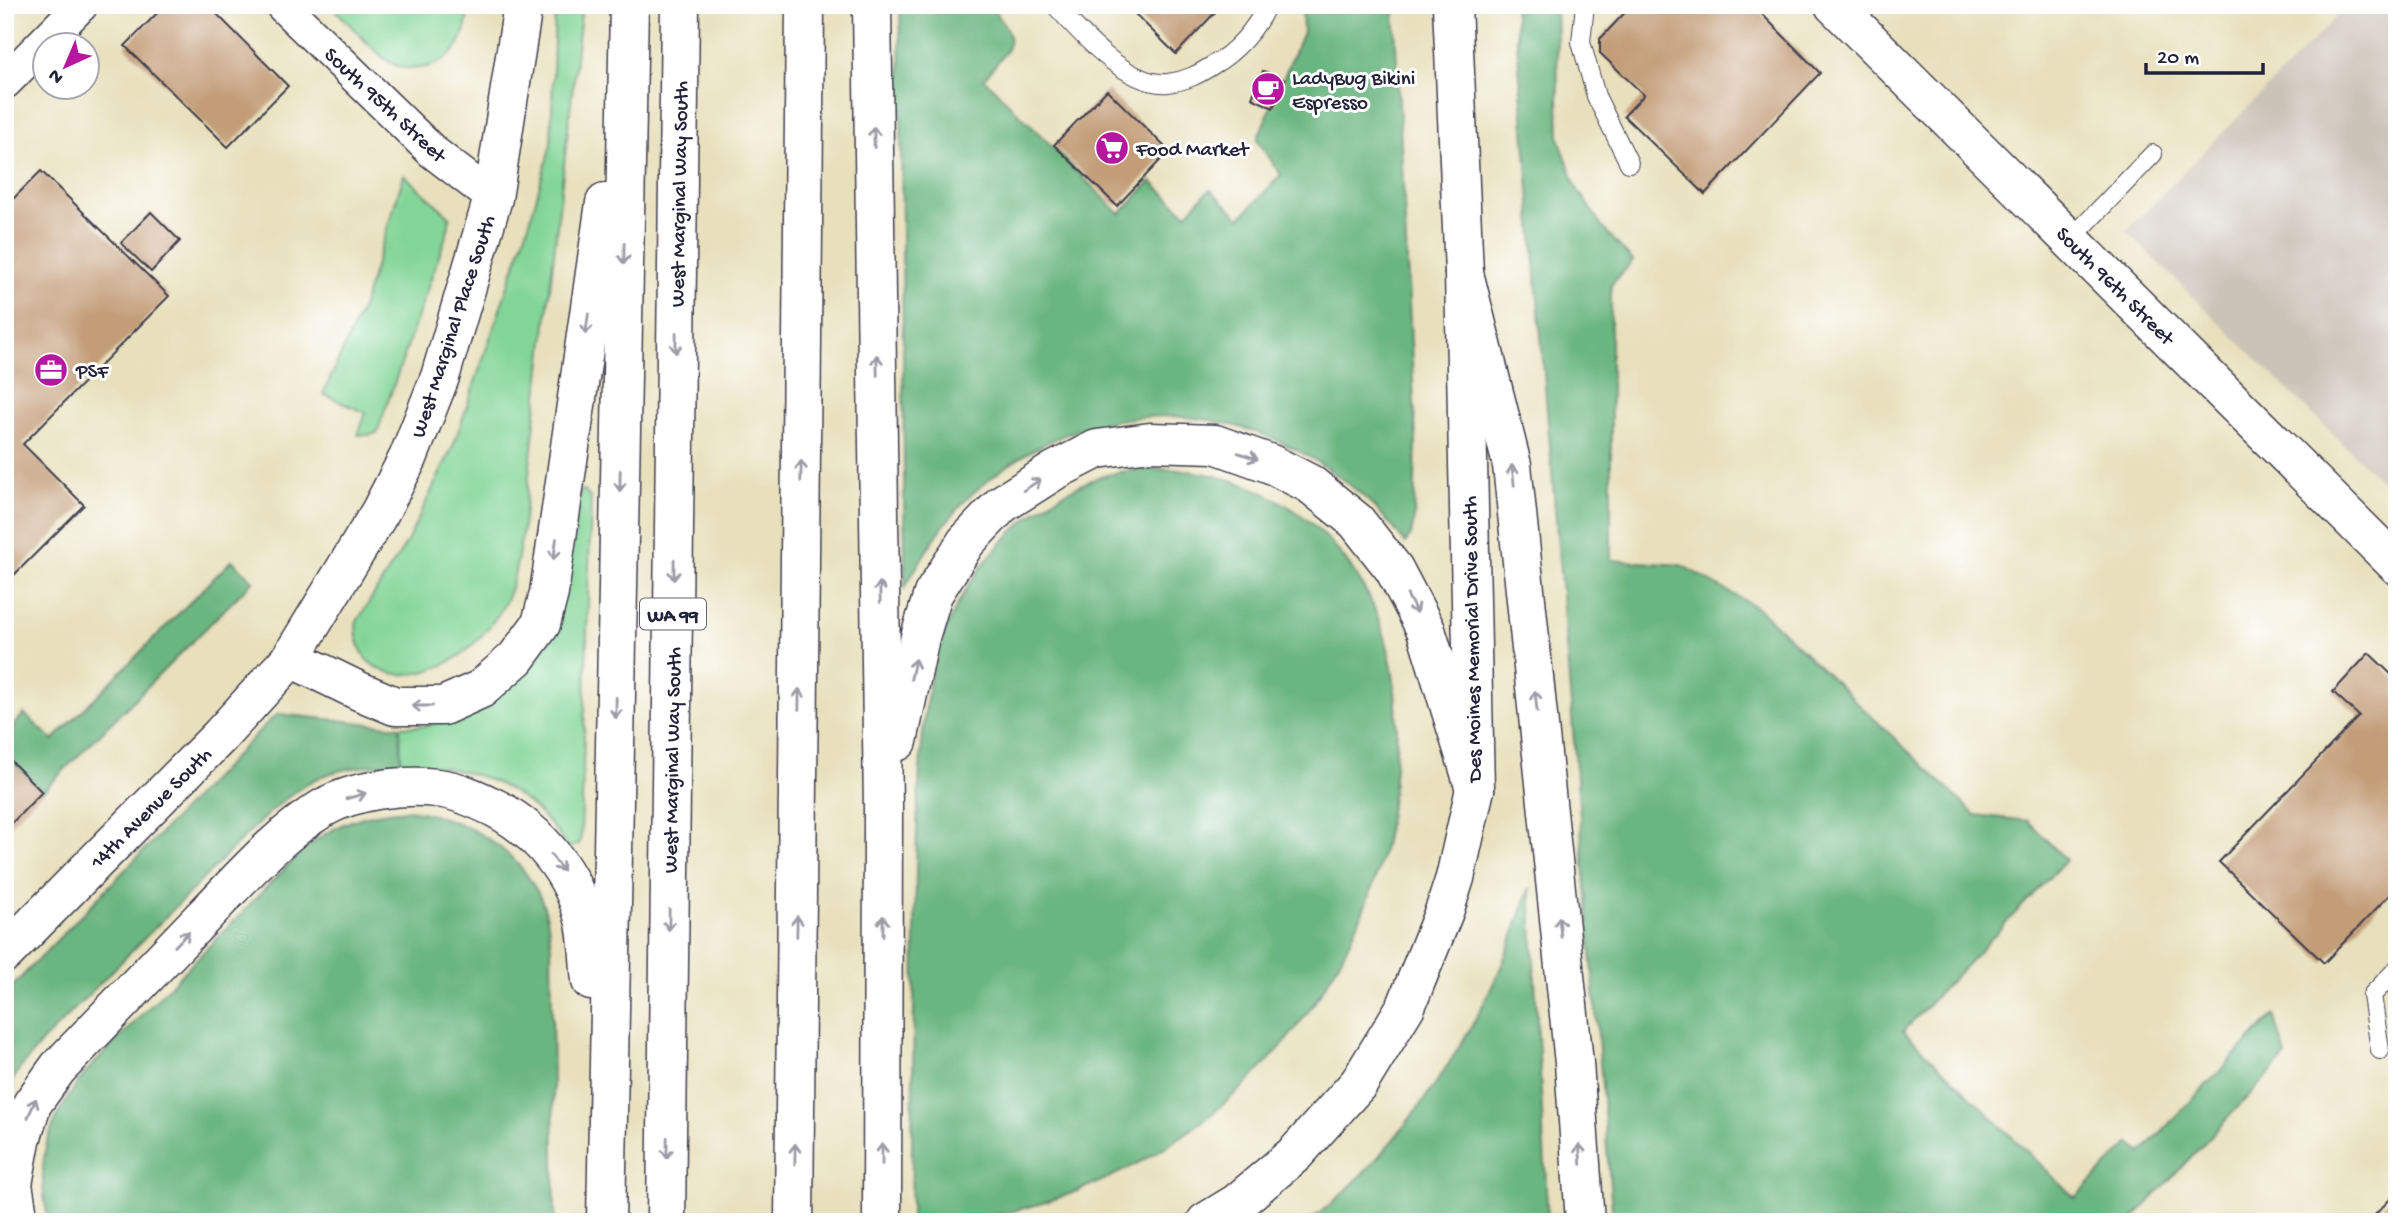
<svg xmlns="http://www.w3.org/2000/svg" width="2402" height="1227" font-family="'Gochi Hand',sans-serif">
<rect width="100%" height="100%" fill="#fff"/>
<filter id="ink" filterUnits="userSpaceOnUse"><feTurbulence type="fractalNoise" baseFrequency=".0143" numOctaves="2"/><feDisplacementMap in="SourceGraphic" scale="14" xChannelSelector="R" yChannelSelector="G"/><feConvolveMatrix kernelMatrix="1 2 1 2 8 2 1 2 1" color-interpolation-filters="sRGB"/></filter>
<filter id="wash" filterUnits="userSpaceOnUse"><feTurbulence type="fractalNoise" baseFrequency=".00686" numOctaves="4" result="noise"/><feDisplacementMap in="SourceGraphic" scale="28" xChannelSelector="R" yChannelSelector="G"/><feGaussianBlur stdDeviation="1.57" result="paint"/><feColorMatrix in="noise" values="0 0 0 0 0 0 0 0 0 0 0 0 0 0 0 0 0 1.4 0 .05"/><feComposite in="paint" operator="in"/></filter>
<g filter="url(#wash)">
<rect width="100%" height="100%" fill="#e8e0bc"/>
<polygon fill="#cbc3b8" points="2348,5 2397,5 2397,497 2126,231"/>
<g fill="#83d597" stroke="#527c69" stroke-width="2">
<path d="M331,5H469C468,17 466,31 460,42C446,68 409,77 385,59C366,44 349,23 331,5Z"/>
<path d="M555,5H582L522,536C516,563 514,591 499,613C488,629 475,645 459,656C419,683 356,686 356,623L407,542L454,444L530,221L551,144Z"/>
<polygon points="404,175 450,217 448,230 377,433 369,435 358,435 366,413 323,394 362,308"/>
<path d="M584,490L591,499L581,836L579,844L571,847L566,845C524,783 473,767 401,763L400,727L424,726L448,721L492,698L581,491Z"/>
</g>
<g fill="#6ab680" stroke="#466c5e" stroke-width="2">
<path d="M900,5H990C1022,46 1011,43 984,79L1120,214L1151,181L1186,214L1210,189L1240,218L1281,175L1257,140L1303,32L1302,5H1394L1416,441L1414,519L1411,535L1405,543C1381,509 1351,483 1316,461C1202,392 1073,403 973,493C944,519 924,554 905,587Z"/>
<polygon points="1514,5 1556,5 1559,138 1576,187 1604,229 1633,261 1611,285 1611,560 1681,565 1758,608 1975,815 2028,821 2066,860 1903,1031 2075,1198 2130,1143 2141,1153 2274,1015 2286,1056 2130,1222 1613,1222"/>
<path d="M1149,469C1220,468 1287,492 1334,546C1390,610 1402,683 1395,766C1392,805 1387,845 1374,882C1312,1066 1150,1197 958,1221C943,1223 926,1222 911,1222C912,1126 914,1031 915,936C916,872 916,809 922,745C924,721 926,696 932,672C953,587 1011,513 1092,480C1110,472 1131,471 1149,469Z"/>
<polygon points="232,560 253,581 42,792 5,755 5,734 24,714 53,740"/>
<path d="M279,714L400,727L401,763C375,765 347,767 322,776C285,791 238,844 209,873C153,930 96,987 40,1044L19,1070L5,1093V994L270,720Z"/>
<path d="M408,810C464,818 514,845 540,897C547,911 549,929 551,945L555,1222H49C33,1159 48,1122 85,1073L302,851C337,822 364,813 408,810Z"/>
<path d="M1530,887L1548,1222H1308C1384,1166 1457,1063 1496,978C1510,949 1519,917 1530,887Z"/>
</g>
<g id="blocks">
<g fill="#c39d78">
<polygon points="165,5 208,5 288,86 228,147 125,46"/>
<polygon points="1126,5 1222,5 1176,54"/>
<polygon points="1632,5 1753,5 1820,73 1705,194 1624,116 1644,95 1600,53 1600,39"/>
<polygon points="1263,71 1285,80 1273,108 1252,98"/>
<polygon points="1107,90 1169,151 1117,206 1054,145"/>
<polygon points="41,171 169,296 23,444 84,505 5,584 5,207"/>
<polygon points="151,212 180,241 151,272 121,243"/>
<polygon points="2369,653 2397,680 2397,887 2324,963 2219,862 2359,716 2333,692"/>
<polygon points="5,755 42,792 5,830"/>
<polygon points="2397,1192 2397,1222 2368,1222"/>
</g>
</g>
</g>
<g filter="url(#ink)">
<use href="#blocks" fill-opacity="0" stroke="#403e4e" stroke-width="2"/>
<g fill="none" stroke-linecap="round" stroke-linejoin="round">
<g stroke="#403e4e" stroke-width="20">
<g id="service">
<path d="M1055,5C1080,33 1128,87 1168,83C1186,81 1199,74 1213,65C1236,52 1256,29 1267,5"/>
<polyline points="1585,5 1581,42 1596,96 1629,163"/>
<polyline points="2070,240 2153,154"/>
<polyline points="2380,1050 2372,995 2397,969"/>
</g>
</g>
<g stroke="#403e4e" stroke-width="36">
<g id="minor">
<polyline points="282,5 433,152 493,198"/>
<polyline points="5,82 81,5"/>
</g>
</g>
<g stroke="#403e4e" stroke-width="41">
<g id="tertiary">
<polyline points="1834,5 2397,565"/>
<polyline points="5,953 220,736 291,658 380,512 408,458 440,377 493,198 523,5"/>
</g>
</g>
<g stroke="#403e4e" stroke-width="41">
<polyline id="secondary" points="1206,1222 1237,1203 1295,1154 1359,1083 1406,1006 1445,909 1455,878 1475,789 1464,273 1452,5"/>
</g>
<g stroke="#403e4e" stroke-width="41">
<g id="motorway">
<polyline points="872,5 883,808 882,1222"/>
<polyline points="1464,273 1512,465 1574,1063 1585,1222"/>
<polyline points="291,658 359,691 395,706 443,706 481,689 516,658 541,624 549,593 605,203"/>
<polyline points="898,741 920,637 933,594 966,542 1002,504 1054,471 1097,449 1150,442 1215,444 1271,464 1310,484 1356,521 1394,569 1426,630 1475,789"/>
<path d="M19,1222L13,1184L21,1140L32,1104L58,1068C107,1017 156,966 205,915C242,877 278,835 323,808C354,790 402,784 437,788C458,790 479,800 497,809C541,833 574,875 585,923C589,942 589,963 591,981"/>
<polyline points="606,1222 629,5"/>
<polyline points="666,1222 680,5"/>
<polyline points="794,1222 805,5"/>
</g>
</g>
<use href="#service" stroke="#fff" stroke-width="18"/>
<use href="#minor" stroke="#fff" stroke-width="33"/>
<use href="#tertiary" stroke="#fff" stroke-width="38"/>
<use href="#secondary" stroke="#fff" stroke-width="38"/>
<use href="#motorway" stroke="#fff" stroke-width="38"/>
</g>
<defs><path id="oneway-shaft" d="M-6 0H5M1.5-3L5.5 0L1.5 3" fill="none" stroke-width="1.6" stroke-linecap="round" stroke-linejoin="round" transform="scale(1.75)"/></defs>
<g stroke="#9c9ca7">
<use href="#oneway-shaft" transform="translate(874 137) rotate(-91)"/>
<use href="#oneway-shaft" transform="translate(624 254) rotate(91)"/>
<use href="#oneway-shaft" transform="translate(587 324) rotate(98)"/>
<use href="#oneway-shaft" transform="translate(676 343) rotate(91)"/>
<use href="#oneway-shaft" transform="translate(877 365) rotate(-91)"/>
<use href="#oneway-shaft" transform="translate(1248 456) rotate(19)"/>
<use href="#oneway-shaft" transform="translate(801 471) rotate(-89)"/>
<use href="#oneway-shaft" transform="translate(1513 475) rotate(-97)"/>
<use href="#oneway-shaft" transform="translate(620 481) rotate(91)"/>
<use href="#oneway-shaft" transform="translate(1032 485) rotate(-32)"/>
<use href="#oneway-shaft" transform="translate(555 549) rotate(98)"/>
<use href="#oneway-shaft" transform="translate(674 570) rotate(91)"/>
<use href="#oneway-shaft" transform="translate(880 592) rotate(-91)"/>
<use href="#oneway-shaft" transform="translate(1412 604) rotate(62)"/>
<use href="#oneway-shaft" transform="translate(913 669) rotate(-78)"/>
<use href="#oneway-shaft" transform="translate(799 699) rotate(-89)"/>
<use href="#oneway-shaft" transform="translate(1536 701) rotate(-96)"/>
<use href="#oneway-shaft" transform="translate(422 706) rotate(180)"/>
<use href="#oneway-shaft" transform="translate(616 708) rotate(91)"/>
<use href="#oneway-shaft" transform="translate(356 796) rotate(-16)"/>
<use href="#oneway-shaft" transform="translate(557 863) rotate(54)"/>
<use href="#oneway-shaft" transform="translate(669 920) rotate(91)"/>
<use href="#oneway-shaft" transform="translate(797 926) rotate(-89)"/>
<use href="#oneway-shaft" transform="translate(883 926) rotate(-90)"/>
<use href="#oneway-shaft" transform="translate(1560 927) rotate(-96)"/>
<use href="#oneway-shaft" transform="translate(182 939) rotate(-46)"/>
<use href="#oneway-shaft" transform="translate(32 1108) rotate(-67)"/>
<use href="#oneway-shaft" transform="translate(667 1148) rotate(91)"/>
<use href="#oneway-shaft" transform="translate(795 1154) rotate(-89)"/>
<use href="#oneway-shaft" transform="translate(882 1154) rotate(-90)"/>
<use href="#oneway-shaft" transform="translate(1580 1154) rotate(-94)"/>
</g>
</g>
<defs>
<g id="cafe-disc" transform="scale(1.75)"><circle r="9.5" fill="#b5179e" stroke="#fff"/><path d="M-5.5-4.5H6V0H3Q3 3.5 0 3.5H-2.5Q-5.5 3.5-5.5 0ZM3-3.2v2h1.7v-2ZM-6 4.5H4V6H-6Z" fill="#fff"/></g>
<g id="supermarket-disc" transform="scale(1.75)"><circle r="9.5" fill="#b5179e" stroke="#fff"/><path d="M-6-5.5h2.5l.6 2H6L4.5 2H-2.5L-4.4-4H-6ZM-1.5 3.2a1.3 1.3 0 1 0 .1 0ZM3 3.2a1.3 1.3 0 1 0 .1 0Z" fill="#fff"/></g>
<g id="office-disc" transform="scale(1.75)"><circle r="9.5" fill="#b5179e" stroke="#fff"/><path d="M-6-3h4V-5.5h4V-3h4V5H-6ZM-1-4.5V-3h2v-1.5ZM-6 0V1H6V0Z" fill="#fff"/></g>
</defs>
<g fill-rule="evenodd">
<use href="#cafe-disc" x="1268" y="89"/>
<use href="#supermarket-disc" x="1112" y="148"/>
<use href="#office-disc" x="51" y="370"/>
</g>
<g text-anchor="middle" stroke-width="6" stroke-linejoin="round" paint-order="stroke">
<rect fill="#fff" stroke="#646476" stroke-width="2" x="640" y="598.5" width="66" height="31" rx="5"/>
<g font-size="19" font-weight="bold" fill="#22223b">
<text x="673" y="621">WA 99</text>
</g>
<g font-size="21" fill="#22223b" stroke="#fff" text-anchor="start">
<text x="1292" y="84">LadyBug Bikini<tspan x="1292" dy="24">Espresso</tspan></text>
<text x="1136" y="155">Food Market</text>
<text x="76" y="377">PSF</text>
</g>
<g font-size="21" fill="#22223b" stroke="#fff">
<text transform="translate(386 104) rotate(43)" y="7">South 95th Street</text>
<text transform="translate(678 194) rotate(-89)" y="7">West Marginal Way South</text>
<text transform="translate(2116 285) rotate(45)" y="7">South 96th Street</text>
<text transform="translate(452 326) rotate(-72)" y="7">West Marginal Place South</text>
<text transform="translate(1471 639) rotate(-91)" y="7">Des Moines Memorial Drive South</text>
<text transform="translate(671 760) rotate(-89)" y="7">West Marginal Way South</text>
<text transform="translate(150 807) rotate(-45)" y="7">14th Avenue South</text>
</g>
</g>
<rect width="2402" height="1227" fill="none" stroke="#fff" stroke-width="28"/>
<g transform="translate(66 66) rotate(224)"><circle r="33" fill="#ffffff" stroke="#a7a7b1" stroke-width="2"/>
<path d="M0-5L12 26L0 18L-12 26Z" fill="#b5179e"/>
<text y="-10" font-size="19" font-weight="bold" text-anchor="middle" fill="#22223b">N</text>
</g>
<path d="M2146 63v10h117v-10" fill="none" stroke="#22223b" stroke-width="3.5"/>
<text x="2157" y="63" font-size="21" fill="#22223b" stroke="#ffffff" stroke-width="5" paint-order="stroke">20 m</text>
</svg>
